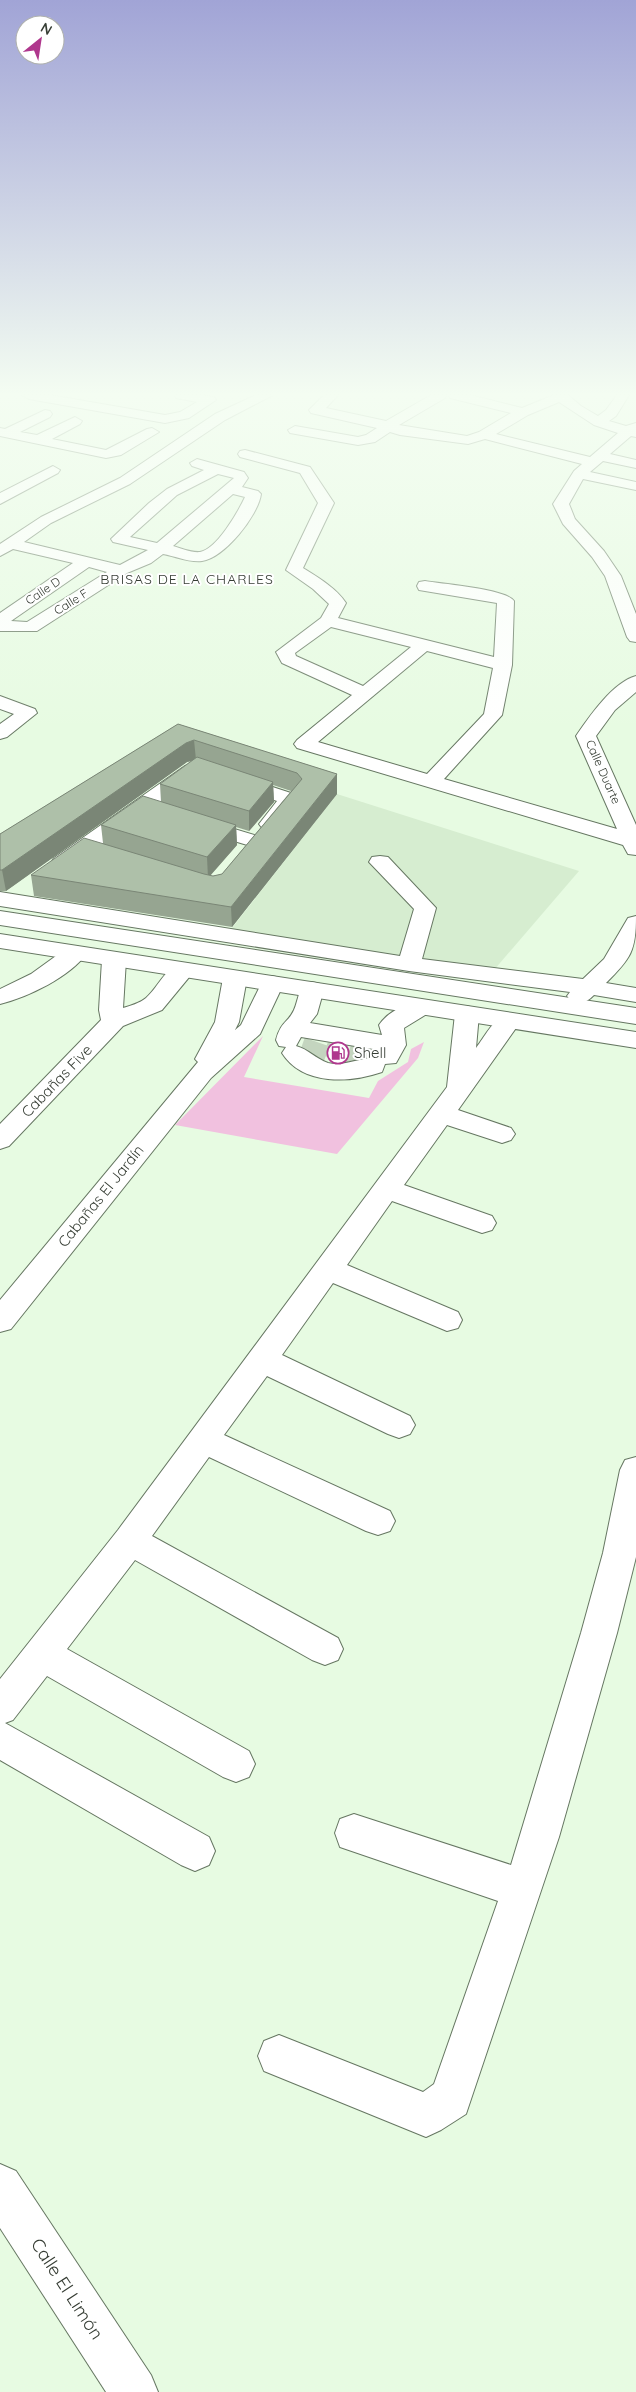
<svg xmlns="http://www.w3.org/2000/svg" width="636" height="2392" font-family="Quicksand,sans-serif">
<rect width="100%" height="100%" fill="#e7fbe2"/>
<polygon fill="#d6edd0" points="337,794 579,871 494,970 229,932"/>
<polygon fill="#f1c1df" points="263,1036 244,1077 369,1098 378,1081 408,1062 411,1049 424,1042 418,1058 337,1154 175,1125"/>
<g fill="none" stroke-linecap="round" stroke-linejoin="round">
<g stroke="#c4d5bf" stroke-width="26" stroke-dasharray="26 12" stroke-linecap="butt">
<polyline points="312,1056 317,1042"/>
<polyline points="335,1060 340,1047"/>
<polyline points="358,1064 363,1050"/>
</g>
<g stroke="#667762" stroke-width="2">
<g id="minor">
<polygon points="22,395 50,395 165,415 180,412 197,402 176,398 175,395 202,395 214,397 216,400 189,418 165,423 29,399"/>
<path d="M256,395H273L225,420L130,484L51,523L24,542L120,565L148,550L113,542L111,539L149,503L167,489L204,470L192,466L190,463L197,459L244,472L248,478L242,487L258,491L261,494C258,516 224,558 202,561C190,563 175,556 163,554L151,563L127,573L37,631H0V613L73,563L13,549L0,556V544L41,517L120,478L215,414ZM218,474L234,478L157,543L130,537L177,495ZM233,494L245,497C238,512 217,549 200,552C192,553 180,548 173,546ZM89,567L107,572L27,622L11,621Z"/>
<path d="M324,395H338L326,408L386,421L431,395H446L445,398L399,425L467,436L479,432L511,413L450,398L449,395H470L522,408L554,395H568L581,406L598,416L606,410L617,395H629L616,416L609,421L626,426L636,423V437L631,436L610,454L636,460V468L603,461L590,472L636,482V490L583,479L569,504L575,519L604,551L621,576L636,614V642L630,641L627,637L605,576L592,557L563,524L553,504L574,471L582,464L485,439L468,444L400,435L390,432L375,442L358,445L290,433L288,430L295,426L358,437L366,435L377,428L311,413L309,410ZM559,402L594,425L618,433L590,457L496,434L528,415Z"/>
<polygon points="45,410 50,411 52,414 50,417 20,432 37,435 75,417 82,421 80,424 52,439 106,450 147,429 152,428 159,432 121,455 106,458 0,436 0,428 5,429"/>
<path d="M245,450L310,467L334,503L303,568C319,578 336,588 346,603L338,618L494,657L497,603L419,590L417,586L419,582L425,581C442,584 506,589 514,601L512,665L502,715L444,779L617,829L576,736C589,717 613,682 636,676V692L615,710L596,736L636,825V855L628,854L623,845L297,748L294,744L297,740L352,695L282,663L276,652L321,618L329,604L313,589L286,570L318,503L300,473L240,457L238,454L240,451ZM331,627L411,647L363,686L296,656L295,653ZM427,651L493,668L484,714L427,774L318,742Z"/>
<polygon points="53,466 60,470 58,473 0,504 0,493"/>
<polygon points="0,696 35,709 37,713 7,737 0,739 0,724 14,714 0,709"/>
<polygon points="192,764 199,766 202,770 199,774 70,868 62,869 54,868 51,863 54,858 185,766"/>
<path d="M239,776L297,795L300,799C291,812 279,833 262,828L259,824L277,801L232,786L229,782L232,778Z"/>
<polygon points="201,819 261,837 265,841 261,845 254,847 194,829 191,825 194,821"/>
<path d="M380,856L388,857L436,908L422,959L583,979L604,959L628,918L636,916C636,951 631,958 606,983L636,988V1002L594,995C586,1003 581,1004 571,1001L567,996L570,992L409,971L0,906V892L400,956L414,909L369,862L372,857Z"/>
<path d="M75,946L83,948L87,953C70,977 28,997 0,1004V989L31,974L67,948Z"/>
<path d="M114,953L122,955L126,960L123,1008C130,1006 140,1003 146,998C161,985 168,959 191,965L195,970L162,1010L123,1026L9,1146L0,1149V1124L101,1020L99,1010L102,960L106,955Z"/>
<polygon points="235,971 243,973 247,978 239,1022 235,1030 241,1025 264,978 272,976 280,978 284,983 260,1034 211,1078 11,1329 0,1332 0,1300 198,1062 195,1059 215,1022 223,978 227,973"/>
<path d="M312,982L320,984L324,989L317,1014L310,1023L382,1035L379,1025C388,1011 414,998 430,1002L433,1007L430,1012L404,1028L406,1045L396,1063L385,1064L382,1072C350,1083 303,1086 282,1053L286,1047L279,1046L276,1040C281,1021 288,1023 294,1010C298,1001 298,992 304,984ZM301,1037L379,1050L375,1058C360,1057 345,1067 328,1063C316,1059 308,1049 296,1046Z"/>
<path d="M467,1006L476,1009L479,1014L476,1048C488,1033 496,1010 518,1016L521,1021L458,1110L511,1128L515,1134L511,1140L502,1143L447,1125L404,1185L492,1216L496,1223L492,1230L482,1233L392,1201L347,1265L458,1312L462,1320L458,1328L447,1331L333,1283L282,1355L410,1416L415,1425L410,1434L399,1438L388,1434L267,1376L224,1435L390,1511L395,1521L390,1531L378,1535L366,1531L209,1457L152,1536L338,1638L343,1649L338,1660L325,1665L312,1660L135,1560L67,1649L249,1751L255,1764L249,1777L236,1782L223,1777L47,1676L13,1720L5,1723L209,1837L215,1851L209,1865L195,1871L181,1865L0,1760V1679L118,1530L447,1087L455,1014L458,1009Z"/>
<polygon points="636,1457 636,1557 617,1633 559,1837 466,2114 441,2130 426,2137 264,2071 258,2056 264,2041 279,2035 423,2092 434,2084 498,1901 340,1847 335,1833 340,1819 354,1814 511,1865 581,1633 603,1553 620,1470 625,1460"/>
<polygon points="0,2164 16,2171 151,2375 158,2392 106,2392 0,2228"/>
</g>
</g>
<g stroke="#667762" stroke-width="2">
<g id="major">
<polygon points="0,911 636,1008 636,1024 0,925"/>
<polygon points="0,934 636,1032 636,1048 0,948"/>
</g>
</g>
<use href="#minor" fill="#fff" fill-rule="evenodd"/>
<use href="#major" fill="#fff" fill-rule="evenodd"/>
</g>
<path fill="#96a591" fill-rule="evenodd" d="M178,724L337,774V794L232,927L34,896L31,875L103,843L101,825L161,802L160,784L191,761L187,762L6,891H0V834ZM273,785L291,791L222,874L213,876H210L237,845L236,827L249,831L274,802Z"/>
<g fill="#7a8676">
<polygon points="194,740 196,760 187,762 6,891 2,870 186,743"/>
<polygon points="337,774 337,794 232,927 231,907"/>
<polygon points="273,782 274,802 249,831 249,811"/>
<polygon points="236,825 237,845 208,878 207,857"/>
</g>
<g fill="#aec0a9" stroke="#7a8676">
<polygon points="178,724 337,774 231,907 31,875 84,838 204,874 213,876 222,874 302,779 297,773 194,740 186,743 2,870 0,870 0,834"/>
<polygon points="197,757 273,782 249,811 160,784"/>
<polygon points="143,796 236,825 207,857 101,825"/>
</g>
<linearGradient id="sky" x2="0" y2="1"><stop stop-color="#a1a4d6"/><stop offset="0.54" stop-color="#f4fdf2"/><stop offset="1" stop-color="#f4fdf2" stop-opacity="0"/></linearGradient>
<rect width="636" height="730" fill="url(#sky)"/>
<defs>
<g id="fuel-ring" transform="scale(1.125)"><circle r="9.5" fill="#fff" stroke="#af378d" stroke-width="1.5"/><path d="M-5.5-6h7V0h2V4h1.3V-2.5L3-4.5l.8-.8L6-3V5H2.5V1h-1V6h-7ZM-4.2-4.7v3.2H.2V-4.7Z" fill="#af378d"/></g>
</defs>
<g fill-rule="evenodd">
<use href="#fuel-ring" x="338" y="1053"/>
</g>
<g text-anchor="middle" stroke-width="4" stroke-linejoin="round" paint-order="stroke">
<g font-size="12" fill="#363d34" stroke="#fff">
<text transform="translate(43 591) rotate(-34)" y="4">Calle D</text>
<text transform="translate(71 602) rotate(-32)" y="4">Calle F</text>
<text transform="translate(603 772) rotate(66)" y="4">Calle Duarte</text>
</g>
<g font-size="14" letter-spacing="1" fill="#363d34" stroke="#fff">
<text x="187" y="584">BRISAS DE LA CHARLES</text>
</g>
<g font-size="15" fill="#363d34" stroke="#fff" text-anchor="start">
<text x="354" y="1058">Shell</text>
</g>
<g font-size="15" fill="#363d34" stroke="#fff">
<text transform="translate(57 1081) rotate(-46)" y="5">Cabañas Five</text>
<text transform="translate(101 1196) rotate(-51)" y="5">Cabañas El Jardín</text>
</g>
<g font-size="18" fill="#363d34" stroke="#fff">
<text transform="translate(67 2289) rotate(57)" y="6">Calle El Limón</text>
</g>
</g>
<g transform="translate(40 40) rotate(30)"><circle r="24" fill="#ffffff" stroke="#afb1ae"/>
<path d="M0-4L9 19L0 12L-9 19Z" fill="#af378d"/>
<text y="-8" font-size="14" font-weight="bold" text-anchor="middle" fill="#363d34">N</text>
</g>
</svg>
